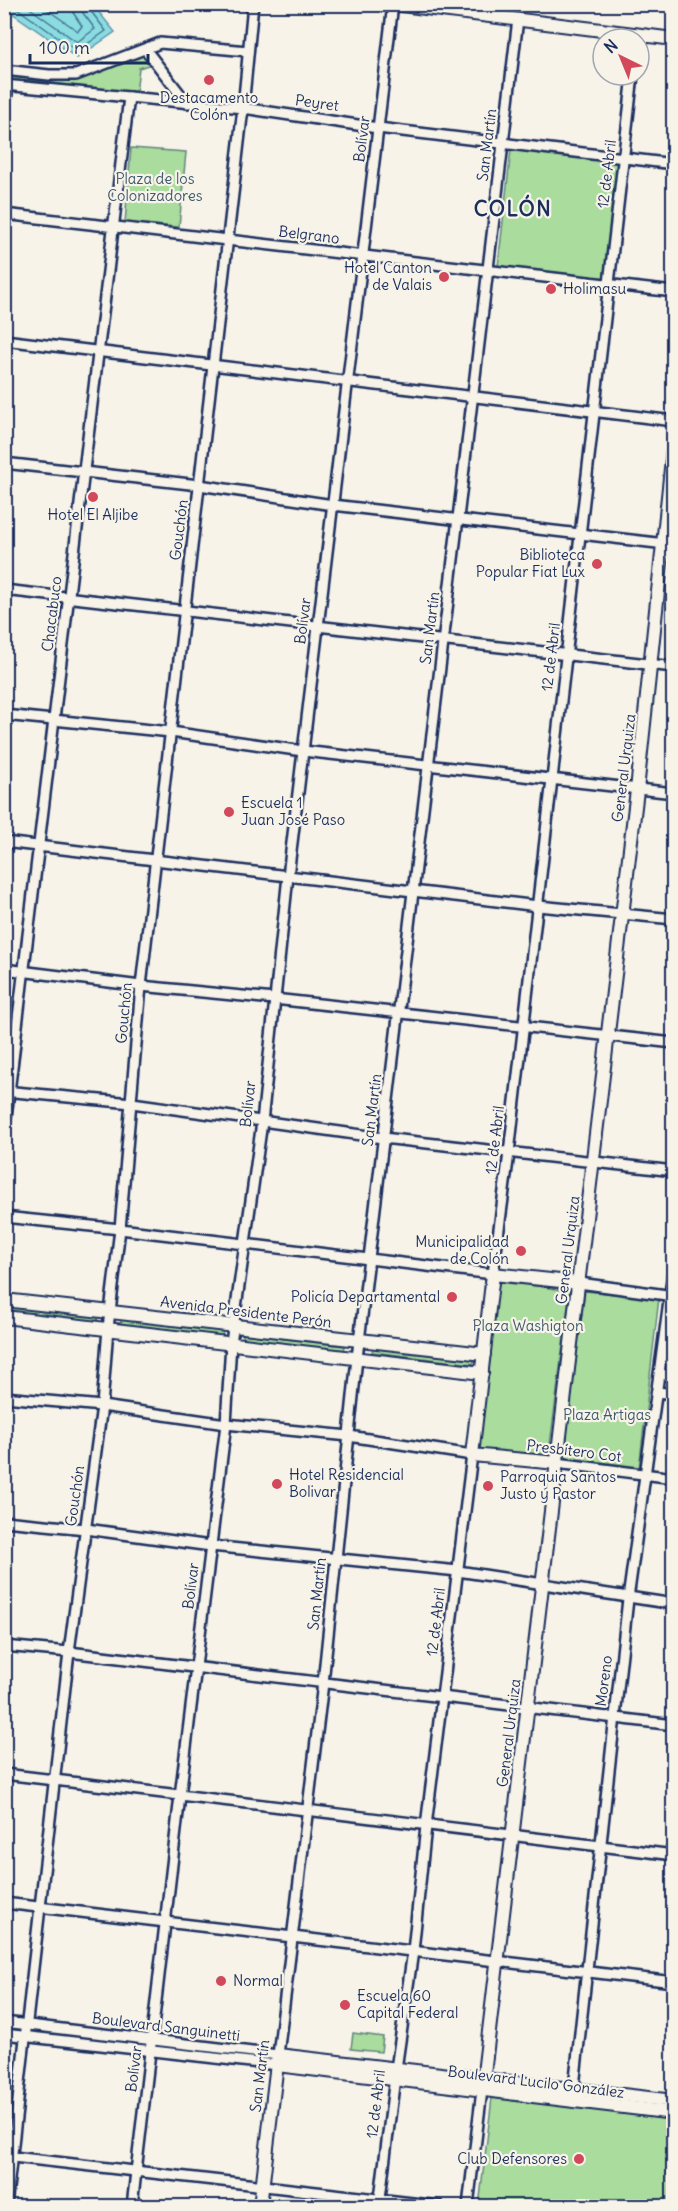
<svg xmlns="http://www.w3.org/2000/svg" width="678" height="2211" font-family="Delius,sans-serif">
<rect width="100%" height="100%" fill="#f7f3e8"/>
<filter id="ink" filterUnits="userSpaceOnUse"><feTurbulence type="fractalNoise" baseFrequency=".0167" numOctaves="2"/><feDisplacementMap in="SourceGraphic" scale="12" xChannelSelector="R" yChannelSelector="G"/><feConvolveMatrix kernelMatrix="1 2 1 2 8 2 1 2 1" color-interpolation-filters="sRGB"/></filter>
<g filter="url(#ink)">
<g fill="#a9dc9d" stroke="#62867e" stroke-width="1.5">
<polygon points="146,53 155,63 139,68 136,93 28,80 21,82 5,80 5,73 50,78"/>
<polygon points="131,148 186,152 179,227 125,223"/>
<polygon points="511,150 619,163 605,278 498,266"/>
<polygon points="497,1280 570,1291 548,1460 478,1451"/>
<polygon points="585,1291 659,1298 639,1469 563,1459"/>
<polygon points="5,1306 98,1317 97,1322 5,1311"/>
<polygon points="121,1319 223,1331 222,1336 121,1324"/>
<polygon points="243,1334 345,1346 344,1351 243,1339"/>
<polygon points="373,1348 474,1360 473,1364 372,1352"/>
<polygon points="36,2029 138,2041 137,2045 36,2034"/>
<polygon points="353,2033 383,2037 381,2052 351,2049"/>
<polygon points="492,2098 673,2119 673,2206 479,2206"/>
</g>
<polygon fill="#8adce1" stroke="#5e97ad" stroke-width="1.5" points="5,4 93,5 115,32 77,58 5,8"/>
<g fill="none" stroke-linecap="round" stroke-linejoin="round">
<g stroke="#477492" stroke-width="1.5">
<polyline points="11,4 77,51 106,31 90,10 89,4"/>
<polyline points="24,4 77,42 95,29 83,13 82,4"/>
<polyline points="39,4 78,31 82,26 74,14 73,4"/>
</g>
<g stroke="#1b2f5e" stroke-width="14">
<g id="minor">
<polyline points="146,50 187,103"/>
<polyline points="4,70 49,75 76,75 160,43 248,51"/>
<polyline points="4,85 243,108 378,128 674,164"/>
<polyline points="4,115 8,86"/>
<polyline points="4,214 674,292"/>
<polyline points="4,340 674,421"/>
<polyline points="4,463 199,485 333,505 674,545"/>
<polyline points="4,590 674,667"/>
<polyline points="4,715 171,732 303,751 674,793"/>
<polyline points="4,842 538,906 674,919"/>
<polyline points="4,969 141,986 274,999 674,1043"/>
<polyline points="4,1091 132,1103 383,1138 674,1171"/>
<polyline points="4,1134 129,97"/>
<polyline points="4,1217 120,1229 493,1274 509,1153 633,75"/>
<polyline points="579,1283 674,1296"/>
<polyline points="660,1374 674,1376"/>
<polyline points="657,1392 674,1394"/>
<polyline points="4,1397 102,1406 226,1424 349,1436 472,1455 426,1826 413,1951 396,2069 379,2206"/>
<polyline points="557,1463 674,1478"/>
<polyline points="4,1521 86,1529 211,1546 458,1571 674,1604"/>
<polyline points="4,1646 69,1652 674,1725"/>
<path d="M4,1774C228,1799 450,1829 674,1855"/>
<polyline points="4,1903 674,1982"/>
<polyline points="4,2022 278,2055 323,1683 357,1358 518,19"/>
<polyline points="4,2034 277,2065"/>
<polyline points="573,2096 628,1599 674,1265"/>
<polyline points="4,2156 439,2206"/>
<polyline points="6,2206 69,1652 102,1406 108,1328 120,1229 141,986 243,108 253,4"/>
<polyline points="132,2206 180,1796 226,1424 231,1343 262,1122 288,876 393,4"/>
<polyline points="468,2206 482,2090"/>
</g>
</g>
<g stroke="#1b2f5e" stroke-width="16">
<g id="major">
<polyline points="393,4 674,39"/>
<polyline points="4,1300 484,1354"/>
<polyline points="4,1317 482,1373"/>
<polyline points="557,1463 472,1455 493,1274 579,1283"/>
<polyline points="277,2065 674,2113"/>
<polyline points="482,2090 637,790 674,440"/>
<polyline points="260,2206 278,2055 674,2101"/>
</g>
</g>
<use href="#minor" stroke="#f7f3e8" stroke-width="9"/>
<use href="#major" stroke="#f7f3e8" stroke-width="12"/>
</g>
</g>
<g fill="#d1495b" stroke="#f7f3e8" stroke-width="2">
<circle cx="209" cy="80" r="6"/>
<circle cx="444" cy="277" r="6"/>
<circle cx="551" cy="289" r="6"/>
<circle cx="93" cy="497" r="6"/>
<circle cx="597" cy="564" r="6"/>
<circle cx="229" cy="812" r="6"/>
<circle cx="521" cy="1251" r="6"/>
<circle cx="452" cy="1297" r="6"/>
<circle cx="277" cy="1484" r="6"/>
<circle cx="488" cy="1486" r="6"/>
<circle cx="221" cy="1981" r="6"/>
<circle cx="345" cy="2005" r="6"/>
<circle cx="579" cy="2159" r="6"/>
</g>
<g text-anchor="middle" stroke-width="4.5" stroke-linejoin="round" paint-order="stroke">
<g font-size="15" fill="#1b2f5e" stroke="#f7f3e8" text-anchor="start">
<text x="209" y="103" text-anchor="middle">Destacamento<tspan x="209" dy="17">Colón</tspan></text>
<text x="432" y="273" text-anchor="end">Hotel Canton<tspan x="432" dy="17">de Valais</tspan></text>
<text x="563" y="294">Holimasu</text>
<text x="93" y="520" text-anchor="middle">Hotel El Aljibe</text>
<text x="585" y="560" text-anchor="end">Biblioteca<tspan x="585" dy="17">Popular Fiat Lux</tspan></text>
<text x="241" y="808">Escuela 1<tspan x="241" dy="17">Juan José Paso</tspan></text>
<text x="509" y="1247" text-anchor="end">Municipalidad<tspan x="509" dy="17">de Colón</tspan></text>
<text x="440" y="1302" text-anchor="end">Policía Departamental</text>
<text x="289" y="1480">Hotel Residencial<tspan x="289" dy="17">Bolivar</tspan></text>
<text x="500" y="1482">Parroquia Santos<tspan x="500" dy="17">Justo y Pastor</tspan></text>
<text x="233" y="1986">Normal</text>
<text x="357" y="2001">Escuela 60<tspan x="357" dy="17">Capital Federal</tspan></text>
<text x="567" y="2164" text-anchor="end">Club Defensores</text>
</g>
<g font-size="15" fill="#1b2f5e" stroke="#f7f3e8">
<text transform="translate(317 103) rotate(8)" y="5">Peyret</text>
<text transform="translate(362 139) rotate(-83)" y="5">Bolívar</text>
<text transform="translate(487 145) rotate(-83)" y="5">San Martín</text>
<text transform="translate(607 174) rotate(-83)" y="5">12 de Abril</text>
<text transform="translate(309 235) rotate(7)" y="5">Belgrano</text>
<text transform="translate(179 530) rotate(-83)" y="5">Gouchón</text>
<text transform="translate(52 614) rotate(-83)" y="5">Chacabuco</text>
<text transform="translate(303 621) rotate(-83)" y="5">Bolívar</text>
<text transform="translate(430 628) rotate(-83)" y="5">San Martín</text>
<text transform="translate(551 657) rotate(-83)" y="5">12 de Abril</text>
<text transform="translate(624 768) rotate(-83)" y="5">General Urquiza</text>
<text transform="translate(124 1013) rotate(-85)" y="5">Gouchón</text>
<text transform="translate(248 1104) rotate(-84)" y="5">Bolívar</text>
<text transform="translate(372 1110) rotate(-83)" y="5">San Martín</text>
<text transform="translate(495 1140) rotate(-83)" y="5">12 de Abril</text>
<text transform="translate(568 1250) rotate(-83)" y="5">General Urquiza</text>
<text transform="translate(246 1312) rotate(7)" y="5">Avenida Presidente Perón</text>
<text transform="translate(574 1451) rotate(7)" y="5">Presbítero Cot</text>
<text transform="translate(75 1496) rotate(-82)" y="5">Gouchón</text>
<text transform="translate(191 1586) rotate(-83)" y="5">Bolívar</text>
<text transform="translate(317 1594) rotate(-84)" y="5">San Martín</text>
<text transform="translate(436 1622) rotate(-83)" y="5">12 de Abril</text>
<text transform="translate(604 1681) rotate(-83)" y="5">Moreno</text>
<text transform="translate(509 1733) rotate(-83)" y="5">General Urquiza</text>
<text transform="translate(166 2027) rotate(7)" y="5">Boulevard Sanguinetti</text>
<text transform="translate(134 2069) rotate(-83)" y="5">Bolívar</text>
<text transform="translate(260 2076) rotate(-83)" y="5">San Martín</text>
<text transform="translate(536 2082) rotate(7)" y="5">Boulevard Lucilo González</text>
<text transform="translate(376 2104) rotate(-83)" y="5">12 de Abril</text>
</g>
<g font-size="15" fill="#3e5a6e" stroke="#f7f3e8">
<text x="155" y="184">Plaza de los<tspan x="155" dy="17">Colonizadores</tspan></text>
<text x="528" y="1331">Plaza Washigton</text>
<text x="607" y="1420">Plaza Artigas</text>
</g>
<g font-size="21" font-weight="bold" letter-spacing="1.5" fill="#1b2f5e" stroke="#f7f3e8">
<text x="513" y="216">COLÓN</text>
</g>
</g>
<rect width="678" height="2211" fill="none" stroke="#f7f3e8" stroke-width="24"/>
<rect x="12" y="12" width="654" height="2187" fill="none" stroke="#1b2f5e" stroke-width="2" filter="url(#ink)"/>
<g transform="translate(621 57) rotate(317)"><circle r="28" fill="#f7f3e8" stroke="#9fa5b1" stroke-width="1.5"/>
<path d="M0-4.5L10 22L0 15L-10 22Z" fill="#d1495b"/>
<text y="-9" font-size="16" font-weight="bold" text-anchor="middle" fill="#1b2f5e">N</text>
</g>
<path d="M30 54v9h118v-9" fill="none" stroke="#1b2f5e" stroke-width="3"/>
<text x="39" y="54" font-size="18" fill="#1b2f5e" stroke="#f7f3e8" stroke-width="4.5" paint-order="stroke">100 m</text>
</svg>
